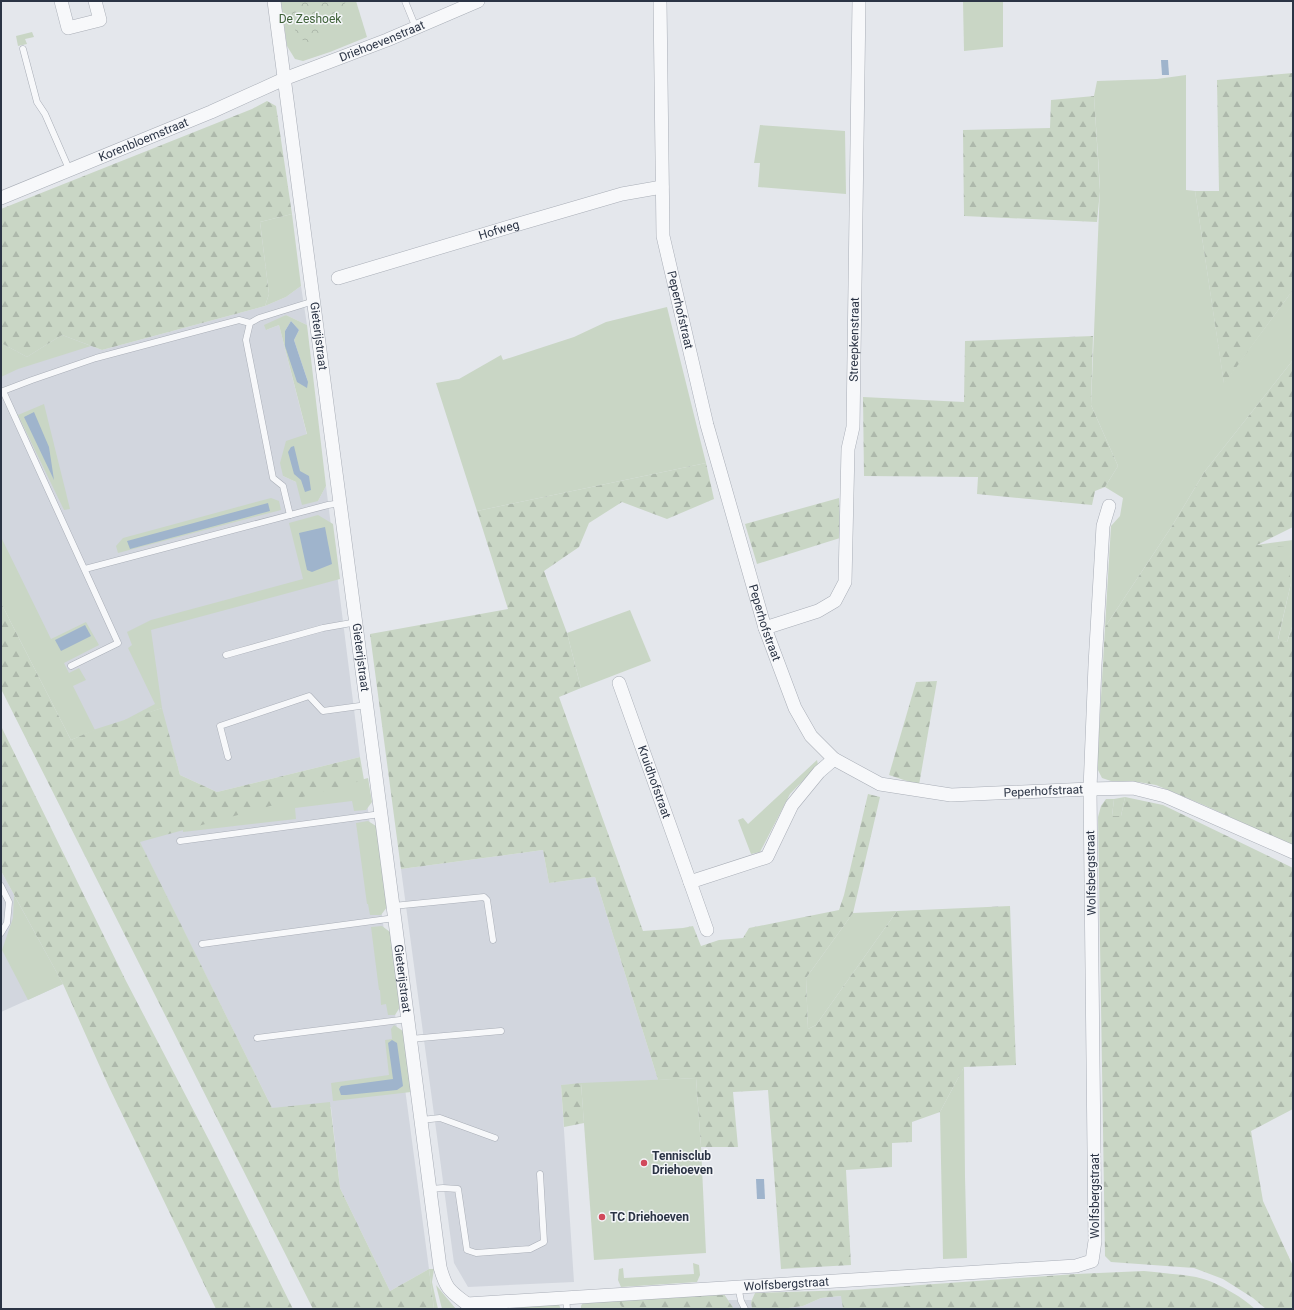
<svg xmlns="http://www.w3.org/2000/svg" width="1294" height="1310" font-family="Roboto,sans-serif">
<defs>
<pattern id="forest-firs" width="22" height="20" patternUnits="userSpaceOnUse"><rect width="22" height="20" fill="#c9d6c5"/><path d="M5 1l3.5 6h-7zM16 11l3.5 6h-7z" fill="#adb8ab"/></pattern>
<pattern id="park-crowns" width="20" height="18" patternUnits="userSpaceOnUse"><rect width="20" height="18" fill="#c9d6c5"/><path d="M2 6a3 3 0 1 1 6 0M12 15a3 3 0 1 1 6 0" fill="none" stroke="#adb8ab"/></pattern>
</defs>
<rect width="100%" height="100%" fill="#e4e7ec"/>
<g fill="#d2d6de">
<polygon points="301,286 307,325 286,315 278,320 266,330 279,325 307,435 283,476 296,482 318,501 326,486 360,757 217,792 180,775 161,708 84,734 1,603 1,343 27,357 62,335 102,350 265,306 286,297"/>
<polygon points="364,780 429,1269 390,1291 340,1188 331,1107 272,1108 139,841"/>
<polygon points="543,850 549,883 595,877 658,1080 561,1085 574,1282 468,1287 454,1263 401,869"/>
<polygon points="1,871 63,984 1,1012"/>
<polygon points="842,1296 843,1309 781,1309 803,1306 821,1298"/>
<polygon points="728,1300 752,1300 751,1302 752,1309 734,1309"/>
</g>
<g fill="#c9d6c5" fill-rule="evenodd">
<polygon points="281,1 356,1 367,37 330,52 303,61 295,59 287,46"/>
<polygon points="963,1 1003,1 1003,47 964,51"/>
<polygon points="32,32 34,37 25,39 27,44 18,46 16,36"/>
<polygon points="1186,75 1186,190 1195,191 1224,383 1293,290 1293,360 1205,471 1172,526 1105,627 1111,526 1120,516 1123,498 1105,487 1118,466 1091,405 1100,187 1094,96 1097,81 1157,79"/>
<polygon points="760,125 845,131 846,194 758,187 760,163 754,163"/>
<polygon points="292,214 301,286 286,297 265,306 269,294 260,222"/>
<polygon points="667,307 706,463 477,511 436,383 459,379 501,355 503,360 574,337 606,322"/>
<path d="M286,315L307,325L326,486L318,501L302,505L296,482L283,476L280,463L286,441L307,434L279,325L266,330L264,325ZM291,321L299,330L294,340L308,382L285,331Z"/>
<polygon points="62,335 91,346 18,369 1,377 1,343 27,357"/>
<polygon points="44,404 70,509 64,510 18,415"/>
<polygon points="271,498 279,501 281,510 118,553 116,546 123,538"/>
<polygon points="318,515 333,524 340,579 151,630 162,708 121,722 155,704 128,648 132,645 127,632 151,620 303,579 289,523"/>
<polygon points="1,537 51,639 86,622 99,645 64,663 69,673 79,668 86,680 73,686 95,730 71,740 1,603"/>
<polygon points="1293,540 1293,624 1287,642 1278,640 1291,583 1256,545"/>
<polygon points="630,610 651,661 581,688 567,633"/>
<polygon points="817,760 818,765 790,794 760,852 751,854 738,820 743,818 748,824"/>
<polygon points="368,778 372,802 366,810 354,811 352,801 295,808 296,819 183,832 183,829"/>
<polygon points="1125,797 1121,816 1112,816 1114,799"/>
<polygon points="368,821 376,826 387,907 381,915 370,915 368,904 367,904 356,823"/>
<polygon points="14,895 63,984 28,1000 2,950 13,918"/>
<polygon points="897,911 816,1025 808,1029 806,978 853,913"/>
<polygon points="382,926 390,932 400,1007 395,1015 388,1015 386,1004 381,1005 380,990 379,990 371,927"/>
<polygon points="394,1025 403,1031 411,1092 333,1101 331,1083 389,1075 385,1040 392,1039 391,1029"/>
<polygon points="964,1067 965,1177 967,1258 943,1259 940,1112"/>
<polygon points="696,1078 701,1147 706,1253 594,1260 581,1083"/>
<polygon points="693,1263 699,1265 700,1275 697,1282 621,1287 618,1280 619,1269 623,1268 624,1278 694,1274"/>
<polygon points="429,1269 434,1269 432,1282 438,1309 434,1309"/>
<polygon points="436,1285 456,1309 442,1309"/>
<polygon points="618,1300 623,1309 581,1309 581,1306 583,1302"/>
<polygon points="558,1303 561,1309 487,1309"/>
</g>
<g fill="url(#forest-firs)">
<polygon points="1293,73 1293,290 1224,384 1195,191 1219,191 1217,80"/>
<polygon points="1094,96 1100,191 1097,222 964,216 963,130 1050,128 1051,100"/>
<polygon points="267,101 276,106 292,214 260,222 269,294 265,306 102,350 62,335 27,357 1,343 1,209 252,109"/>
<polygon points="1093,336 1091,405 1118,466 1105,487 1095,491 1092,505 977,494 978,477 864,476 863,397 964,402 965,341"/>
<polygon points="1293,360 1293,527 1257,545 1285,547 1291,583 1278,639 1287,642 1293,624 1293,846 1206,806 1156,785 1138,782 1111,781 1102,778 1097,768 1105,627 1172,526 1205,471"/>
<polygon points="706,463 714,499 667,519 622,502 589,523 579,547 544,571 567,633 581,688 559,697 643,931 683,928 693,926 701,946 719,940 743,938 749,928 839,910 844,895 868,794 880,797 853,913 806,978 808,1029 816,1025 897,911 1010,906 1016,1065 964,1067 940,1112 912,1122 912,1142 892,1143 892,1167 846,1170 851,1265 781,1269 768,1090 733,1092 738,1147 701,1147 696,1078 658,1080 595,877 549,883 543,850 401,869 370,634 508,609 477,511"/>
<polygon points="839,498 840,538 757,564 745,524"/>
<polygon points="1,603 71,740 96,729 162,708 180,775 217,792 360,757 364,780 140,842 272,1108 330,1102 340,1188 390,1291 429,1269 434,1309 313,1309 1,689"/>
<polygon points="937,681 919,785 889,775 916,682"/>
<polygon points="1,726 126,981 211,1144 293,1309 216,1309 109,1087 63,984 1,871"/>
<polygon points="1125,797 1163,805 1293,868 1293,1109 1251,1131 1263,1201 1293,1266 1293,1309 1266,1309 1253,1298 1223,1279 1194,1268 1111,1262 1105,1256 1098,817 1101,806 1106,799 1114,799 1112,816 1121,816"/>
<polygon points="581,1083 584,1123 564,1127 561,1085"/>
<path d="M1144,1271C1161,1273 1179,1274 1196,1277C1215,1281 1241,1296 1255,1309H843L841,1296L821,1298L803,1306L781,1309H752L751,1302L755,1293L851,1290L1076,1274Z"/>
<polygon points="724,1294 734,1309 623,1309 618,1301"/>
</g>
<polygon fill="url(#park-crowns)" points="290,1 346,1 343,8 324,30 316,43 309,45 296,35"/>
<g fill="#9fb4cc">
<polygon points="1161,60 1168,60 1169,75 1162,75"/>
<polygon points="291,321 299,330 294,340 308,382 307,388 297,382 285,346 285,331"/>
<polygon points="34,412 49,447 54,480 24,417"/>
<polygon points="294,446 300,471 309,476 311,490 305,492 301,480 294,474 288,452 291,447"/>
<polygon points="268,503 270,511 130,549 127,541"/>
<polygon points="325,527 332,564 312,572 307,570 299,533"/>
<polygon points="85,625 91,636 61,651 55,640"/>
<polygon points="392,1040 397,1043 403,1086 397,1090 346,1095 341,1095 339,1089 341,1086 393,1079 388,1043"/>
<polygon points="756,1179 764,1179 765,1199 757,1199"/>
</g>
<g fill="none" stroke-linecap="round" stroke-linejoin="round">
<g stroke="#a9aeb7" stroke-width="7">
<g id="lane">
<polyline points="405,1 416,28"/>
<polyline points="23,49 37,102 45,114 69,169"/>
<polyline points="290,515 283,486 273,478 246,340 250,323 259,318 314,301"/>
<polyline points="85,569 328,505 341,503"/>
<polyline points="226,655 323,628 357,622"/>
<polyline points="71,666 118,643 3,391 32,380 96,358 239,320 250,323"/>
<polyline points="228,757 220,726 309,696 323,711 367,705"/>
<polyline points="180,841 381,814"/>
<polyline points="1,886 9,902 7,923 1,933"/>
<polyline points="393,906 484,897 487,900 493,940"/>
<polyline points="202,944 395,918"/>
<polyline points="257,1038 408,1019"/>
<polyline points="410,1039 501,1031"/>
<polyline points="421,1120 440,1118 495,1138"/>
<polyline points="430,1189 443,1188 458,1189 467,1250 476,1253 530,1249 544,1242 540,1174"/>
<polyline points="738,1286 741,1301 745,1309"/>
<polyline points="566,1297 567,1309"/>
</g>
</g>
<g stroke="#a9aeb7" stroke-width="14">
<g id="street">
<polyline points="61,1 68,28 100,20 95,1"/>
<path id="s1" d="M274,1C331,423 385,845 440,1267C446,1289 449,1290 467,1304"/>
<path id="s2" d="M660,1L663,236L707,425L765,628L795,708L811,736L834,759L880,784L951,795L1090,789L1133,788L1165,796L1293,852"/>
<path id="s3" d="M1,198L211,112L284,79L387,40L478,1"/>
<path id="s4" d="M338,278L512,226L622,194L662,187"/>
<path id="s5" d="M765,628L818,611L835,601L845,582L848,449L853,427L859,1"/>
<path id="s6" d="M619,683L690,882"/>
<polyline points="707,930 690,882 767,857 792,805 819,772 834,759"/>
<path id="s7" d="M467,1304C670,1290 873,1280 1076,1266L1092,1261L1095,1241L1090,789L1095,665L1103,526L1109,506"/>
</g>
</g>
<use href="#lane" stroke="#f7f8fa" stroke-width="6"/>
<use href="#street" stroke="#f7f8fa" stroke-width="13"/>
</g>
<g fill="#d1495b" stroke="#f4f6f9" stroke-width="1.5">
<circle cx="644" cy="1163" r="4"/>
<circle cx="602" cy="1217" r="4"/>
</g>
<g text-anchor="middle" stroke-width="3" stroke-linejoin="round" paint-order="stroke">
<g font-size="12" fill="#3f6138" stroke="#f4f6f9">
<text x="310" y="23">De Zeshoek</text>
</g>
<g font-size="12" fill="#2b3445" stroke="#f4f6f9">
<text dy="4" stroke="none"><textPath href="#s3" startOffset="412">Driehoevenstraat</textPath></text>
<text dy="4" stroke="none"><textPath href="#s3" startOffset="154">Korenbloemstraat</textPath></text>
<text dy="4" stroke="none"><textPath href="#s4" startOffset="168">Hofweg</textPath></text>
<text dy="4" stroke="none"><textPath href="#s2" startOffset="311">Peperhofstraat</textPath></text>
<text dy="4" stroke="none"><textPath href="#s1" startOffset="338">Gieterijstraat</textPath></text>
<text dy="4" stroke="none"><textPath href="#s5" startOffset="340">Streepkenstraat</textPath></text>
<text dy="4" stroke="none"><textPath href="#s2" startOffset="635">Peperhofstraat</textPath></text>
<text dy="4" stroke="none"><textPath href="#s1" startOffset="662">Gieterijstraat</textPath></text>
<text dy="4" stroke="none"><textPath href="#s6" startOffset="105">Kruidhofstraat</textPath></text>
<text dy="4" stroke="none"><textPath href="#s2" startOffset="1007">Peperhofstraat</textPath></text>
<text transform="translate(1091 873) rotate(-91)" y="4">Wolfsbergstraat</text>
<text dy="4" stroke="none"><textPath href="#s1" startOffset="986">Gieterijstraat</textPath></text>
<text transform="translate(1095 1196) rotate(-90)" y="4">Wolfsbergstraat</text>
<text dy="4" stroke="none"><textPath href="#s7" startOffset="320">Wolfsbergstraat</textPath></text>
</g>
<g font-size="12" font-weight="bold" fill="#2b3445" stroke="#f4f6f9" text-anchor="start">
<text x="652" y="1160">Tennisclub<tspan x="652" dy="14">Driehoeven</tspan></text>
<text x="610" y="1221">TC Driehoeven</text>
</g>
</g>
<rect width="1294" height="1310" fill="none" stroke="#2b3445" stroke-width="4"/>
</svg>
